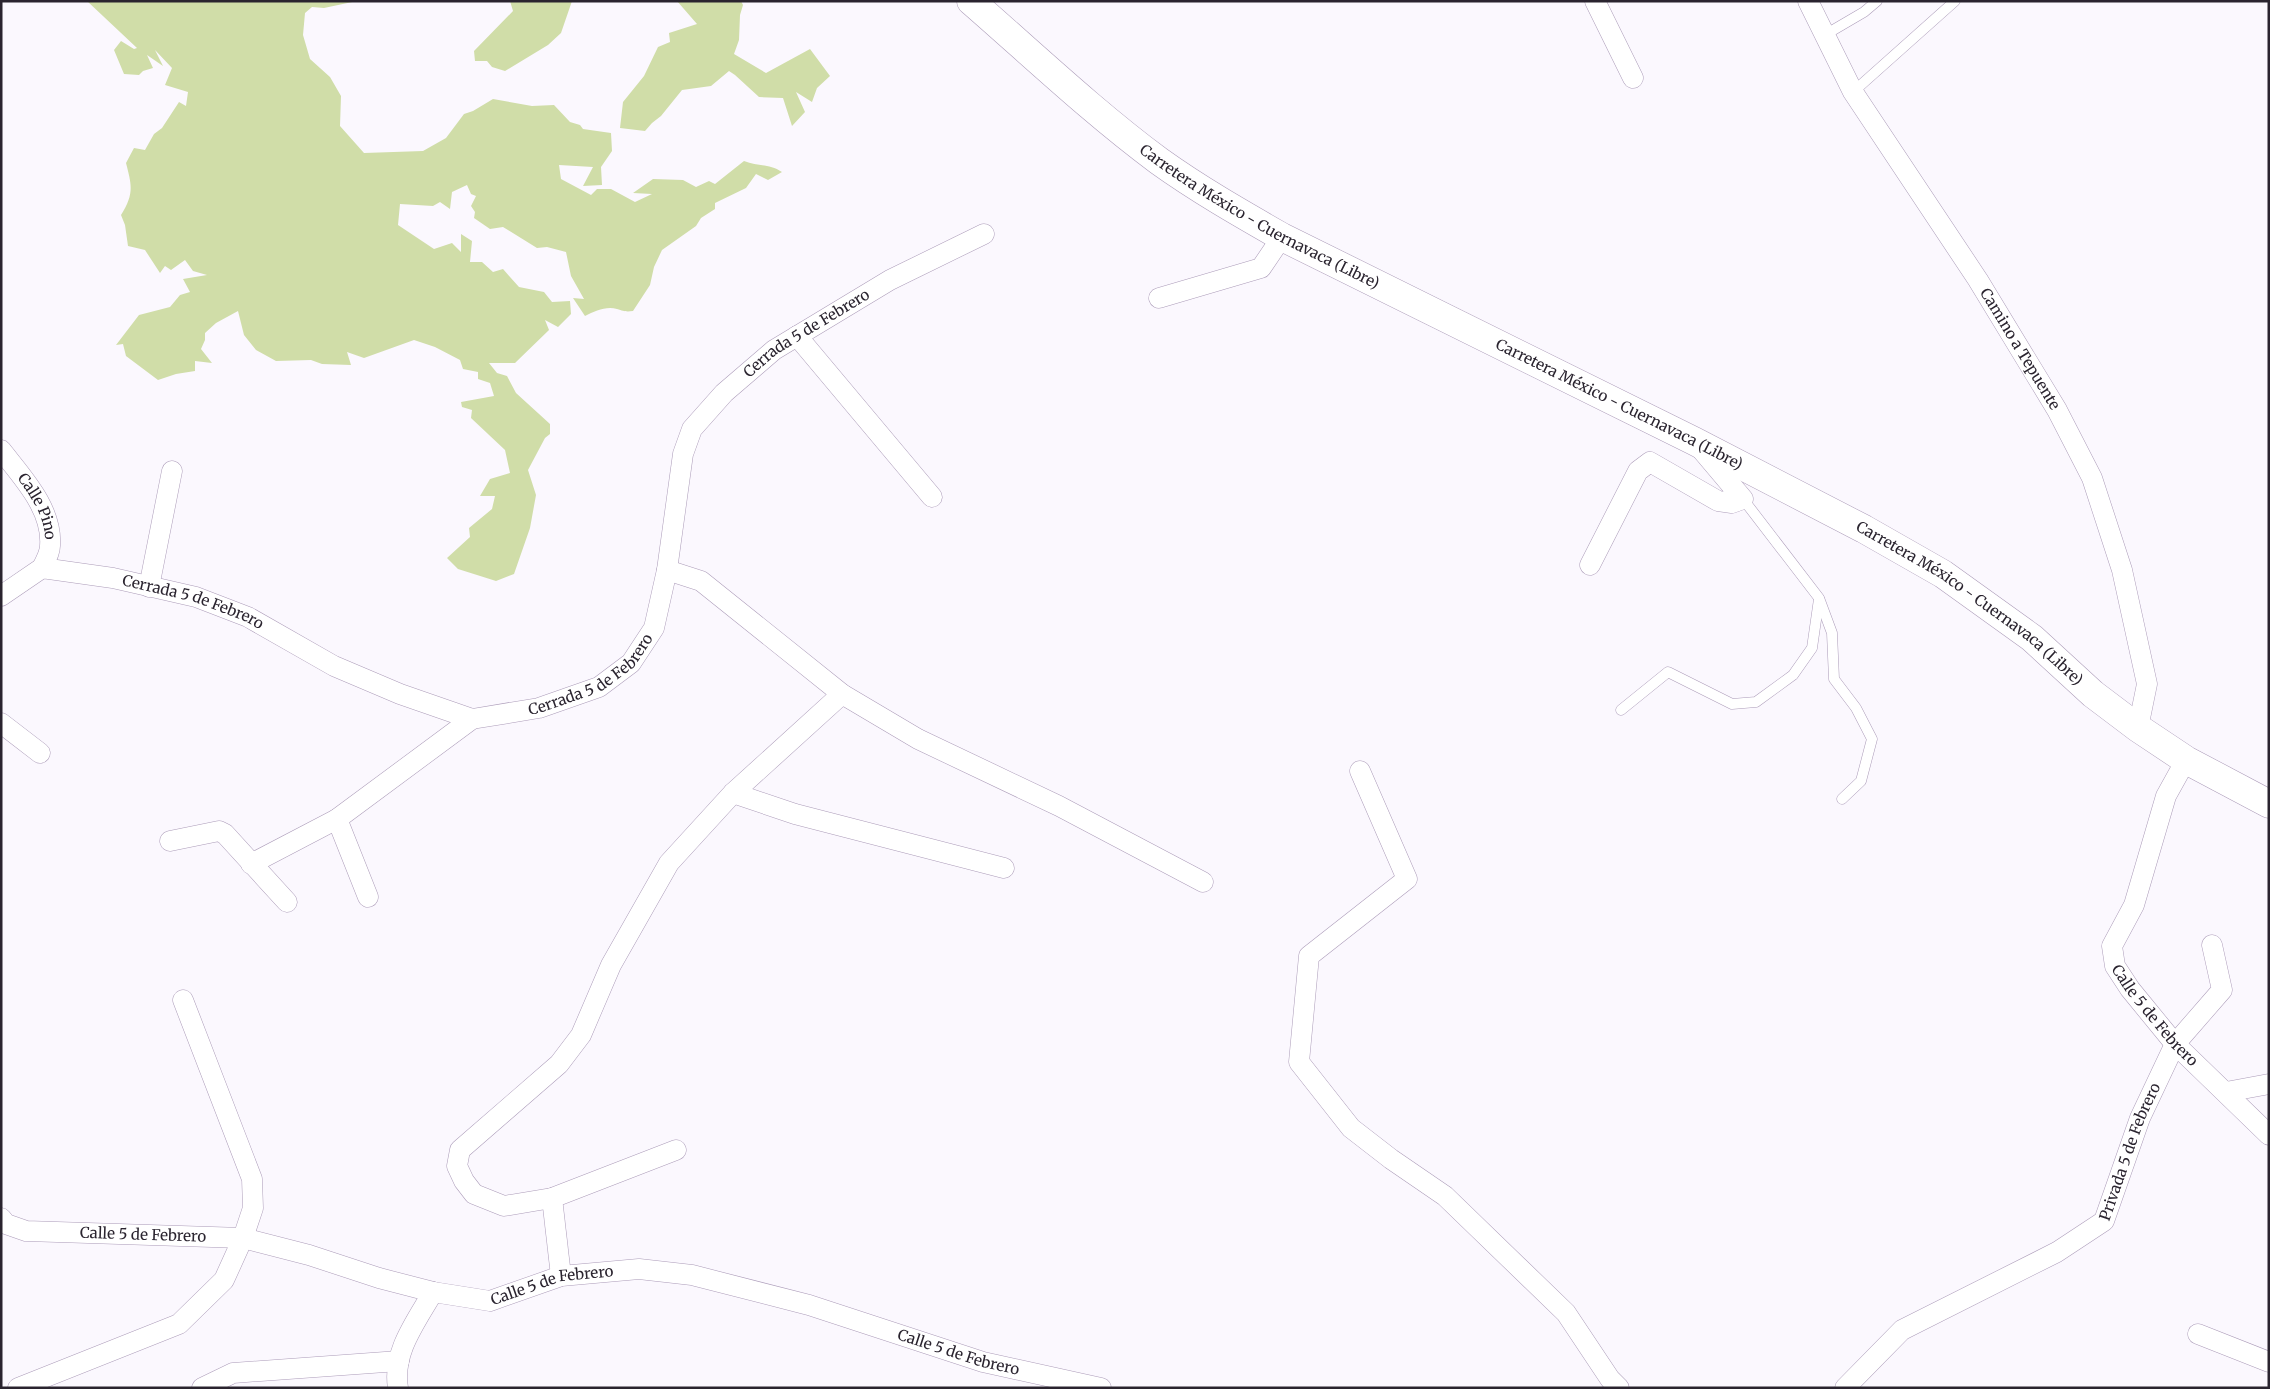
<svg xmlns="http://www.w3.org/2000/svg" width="2270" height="1389" font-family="Merriweather,serif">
<rect width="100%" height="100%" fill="#fbf8fe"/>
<g fill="#d0dda8">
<path d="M87,1H357L324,8L312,7L305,13L303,35L310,59L330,77L341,96L340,126L364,153L423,151L446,138L464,114L473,111L493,99L532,106L554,105L570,122L580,125L583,129L611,133L612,151L601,167L602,185L583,186L593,167L559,165L561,179L591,195L597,189H611L635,202L652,194L633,193L653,179L683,180L696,187L709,181L715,184L744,161C758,167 769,163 782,172L768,180L756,174L746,188L715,203V209L701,218L696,226L662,250L654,267L650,285L633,311C625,312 624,311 617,309C606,306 595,311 585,316L573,298L584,299L571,276L566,252L547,247L537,248L503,227L490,229L474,218L475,212L471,206L476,196L471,194L467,185L452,192L450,209L440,202L433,206L400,204L398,225L434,249L452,243L461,252V234L472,241L470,262H482L493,272L503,269L519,287L544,292L552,302L570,301L571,314L558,327L545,320L549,330L515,363H489L497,373L507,376L516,393L550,424V434L545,438L528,470L536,495L530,528L514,574L496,581L458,569L447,558L470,537L469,528L492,509L495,496H480L490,479L510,473L505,450L471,418L472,410L462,407L461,402L494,396L490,383L478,379V372L463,369L460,360L435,347L414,340L364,358L347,352L351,365L322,364L311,360L276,361L256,350L244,335L238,311L216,323L205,333V340L201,349L212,363L195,361V371L176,374L158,380L126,356L123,344L116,345L139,315L170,307L180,295L190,292L183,279L207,275L193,271L185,260L171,270L165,266L160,273L145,250L128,246L125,225L121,215C134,194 132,186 126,163L134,148L145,150L154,134L162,128L179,102L186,106L188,92L165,85L172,68L155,50L163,66L147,55L153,68L143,71L139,75L124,74L114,50L121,41L134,49L137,48Z"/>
<polygon points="510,1 572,1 561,33 548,45 505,71 492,67 487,61 475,61 474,51 513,11"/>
<polygon points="677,1 741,1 743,5 740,15 739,40 734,54 766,73 810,49 830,76 817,88 812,102 796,92 805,112 792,126 783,98 759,97 735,75 729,71 711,86 682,90 661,116 652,123 645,131 620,128 623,102 644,76 658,47 670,42 669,33 697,24"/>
</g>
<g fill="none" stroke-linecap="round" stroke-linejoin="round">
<g stroke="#ac9cb9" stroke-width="11">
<g id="service">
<polyline points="1823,36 1864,12 1877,1"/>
<polyline points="1853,92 1955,1"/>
<polyline points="1743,499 1819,598 1832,633 1834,679 1856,708 1872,739 1861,781 1842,799"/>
<polyline points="1621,710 1668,672 1732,704 1756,702 1793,675 1812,648 1819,599"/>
</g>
</g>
<g stroke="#ac9cb9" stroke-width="21">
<g id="minor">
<polyline points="1595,1 1633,78"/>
<path id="s1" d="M1808,1L1853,92L1978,280L2057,410L2092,478L2122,570L2147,684L2138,728"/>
<polyline points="1159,298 1261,268 1282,237"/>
<polyline points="797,336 932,497"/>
<path id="s2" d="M1,450C22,477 53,509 50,546C50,553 45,562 42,568"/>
<polyline points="1590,565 1638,471 1650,462 1718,501 1732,503 1743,499 1700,448"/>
<polyline points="667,570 701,581 842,694 918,739 1059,806 1203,882"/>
<polyline points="149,587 172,471"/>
<path id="s3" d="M1,596L42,568L113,578L196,597L248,617L334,666L400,694L472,719L539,708L599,687L631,663L654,628L667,570L683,454L692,429L724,393L774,350L890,280L984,234"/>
<polyline points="1,723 40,753"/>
<path id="s4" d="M2186,760L2166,796L2134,905L2112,946L2115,966L2130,989L2175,1044L2269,1135"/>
<polyline points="1360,771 1407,879 1309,956 1299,1062 1351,1128 1391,1159 1445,1196 1566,1313 1610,1379 1619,1388"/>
<polyline points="733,793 795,814 1004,868"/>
<polyline points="170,841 219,831 225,834 287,902"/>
<polyline points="251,864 337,819"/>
<polyline points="368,897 337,819 472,719"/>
<polyline points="2226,1092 2269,1084"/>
<polyline points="676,1150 552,1198 504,1206 474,1194 464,1181 457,1166 460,1150 559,1064 581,1035 611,965 669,863 733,793 842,694"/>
<polyline points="552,1198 561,1276"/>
<path id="s5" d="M1,1218L6,1224L26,1231L243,1238L309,1255L379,1278L433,1292L490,1301L561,1276L639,1269L692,1275L809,1305L983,1362L1101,1388"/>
<polyline points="2198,1334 2269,1362"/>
<polyline points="18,1388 179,1324 224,1280 243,1238 253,1208 252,1179 183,1000"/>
<polyline points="202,1388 233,1373 399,1361"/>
<path d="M398,1388C392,1352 416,1322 433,1292"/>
<path id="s6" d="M1845,1388L1902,1330L2057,1252L2104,1221L2140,1118L2175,1044L2222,990L2212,945"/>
</g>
</g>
<g stroke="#ac9cb9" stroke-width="29">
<g id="primary">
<path id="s7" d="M971,1C1033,55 1093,112 1159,161C1198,189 1240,213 1282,237L1694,441L1864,529L1943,574L2032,638L2093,694L2138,728L2186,760L2269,804"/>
</g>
</g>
<use href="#service" stroke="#fff" stroke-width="10"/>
<use href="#minor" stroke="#fff" stroke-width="20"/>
<use href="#primary" stroke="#fff" stroke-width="28"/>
</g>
<g text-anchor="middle" stroke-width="5" stroke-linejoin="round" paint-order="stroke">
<g font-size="15" fill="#2a242f" stroke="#fff">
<text dy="5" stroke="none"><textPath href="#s7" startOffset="362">Carretera México - Cuernavaca (Libre)</textPath></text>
<text dy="5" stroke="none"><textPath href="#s3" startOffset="1076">Cerrada 5 de Febrero</textPath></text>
<text dy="5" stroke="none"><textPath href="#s1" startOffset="408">Camino a Tepuente</textPath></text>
<text dy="5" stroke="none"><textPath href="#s7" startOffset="768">Carretera México - Cuernavaca (Libre)</textPath></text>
<text dy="5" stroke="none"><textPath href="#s2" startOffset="68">Calle Pino</textPath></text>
<text dy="5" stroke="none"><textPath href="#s3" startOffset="205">Cerrada 5 de Febrero</textPath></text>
<text dy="5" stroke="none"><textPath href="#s7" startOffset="1172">Carretera México - Cuernavaca (Libre)</textPath></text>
<text dy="5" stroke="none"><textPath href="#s3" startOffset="640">Cerrada 5 de Febrero</textPath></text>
<text dy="5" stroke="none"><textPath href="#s4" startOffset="285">Calle 5 de Febrero</textPath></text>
<text dy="5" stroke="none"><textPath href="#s6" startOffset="385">Privada 5 de Febrero</textPath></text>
<text dy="5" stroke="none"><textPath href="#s5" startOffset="146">Calle 5 de Febrero</textPath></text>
<text dy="5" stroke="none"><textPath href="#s5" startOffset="566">Calle 5 de Febrero</textPath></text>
<text dy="5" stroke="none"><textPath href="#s5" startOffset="986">Calle 5 de Febrero</textPath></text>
</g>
</g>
<rect width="2270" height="1389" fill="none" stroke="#2a242f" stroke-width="5"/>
</svg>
